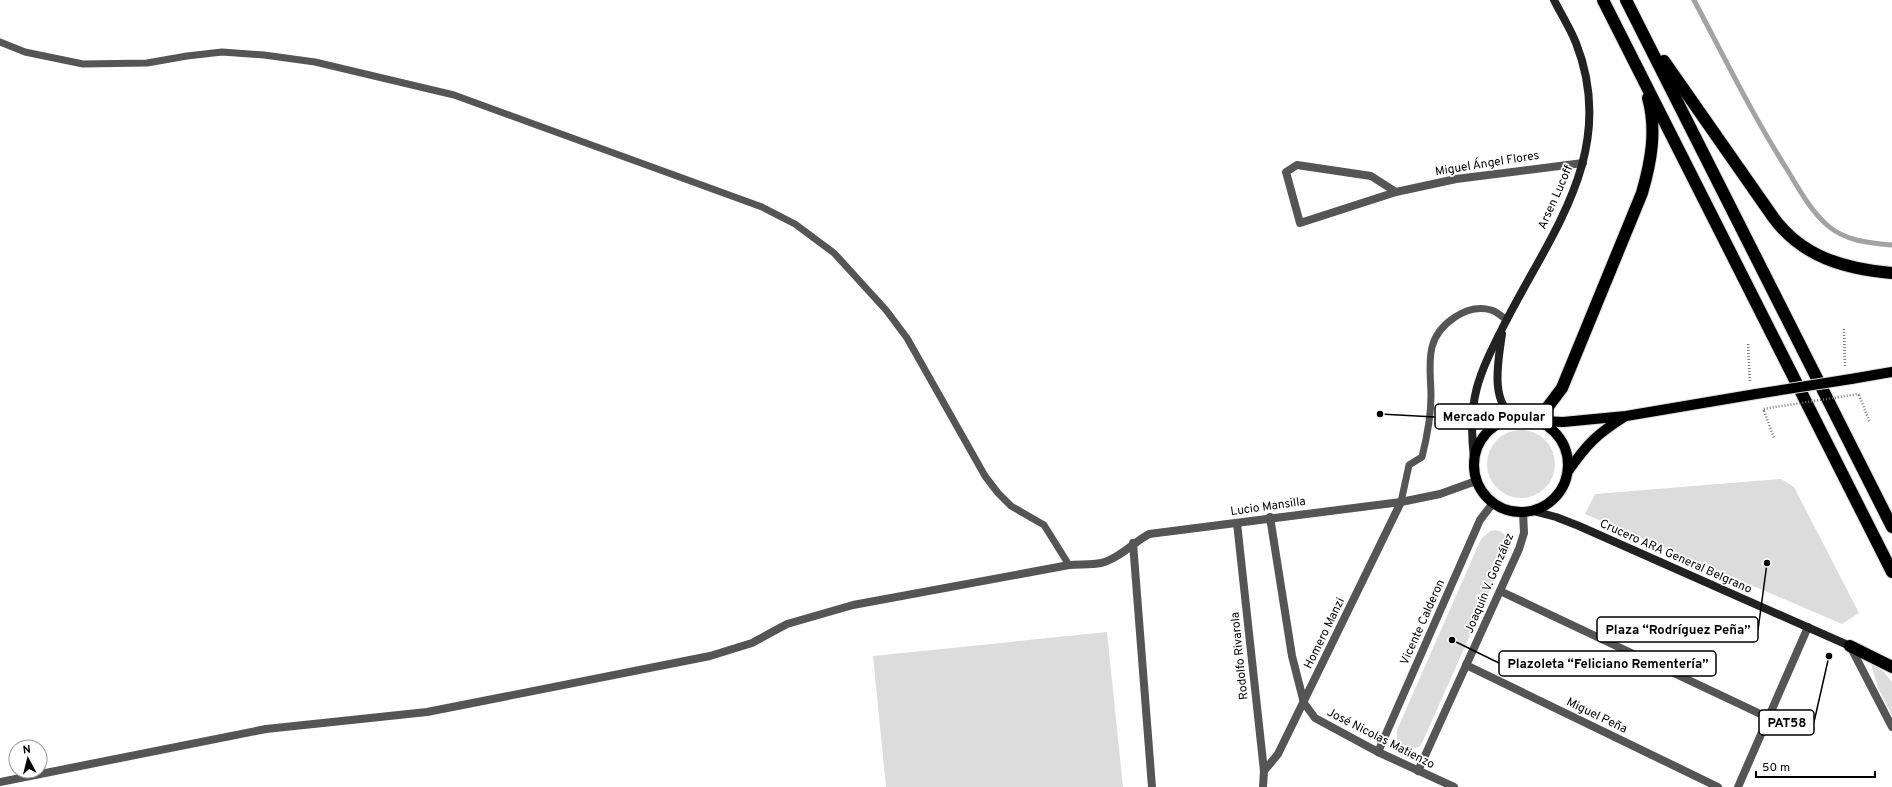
<svg xmlns="http://www.w3.org/2000/svg" width="1892" height="787" font-family="Overpass,sans-serif">
<rect width="100%" height="100%" fill="#fff"/>
<g fill="#dcdcdc">
<circle cx="1521" cy="464" r="34"/>
<polygon points="1781,479 1794,487 1859,613 1842,624 1585,514 1595,494"/>
<path d="M1496,530C1507,533 1508,539 1508,550L1422,743L1419,747L1407,751C1398,746 1396,740 1397,730L1481,539L1490,531Z"/>
<polygon points="1107,632 1123,787 886,787 873,656"/>
<polygon points="1868,654 1892,682 1892,715 1878,688"/>
</g>
<g fill="none" stroke-linecap="round" stroke-linejoin="round">
<path stroke="#a3a3a3" stroke-width="5" d="M1694,0C1724,57 1753,116 1788,171C1799,189 1810,210 1827,225C1845,241 1869,243 1892,245"/>
<g stroke="#dbdbdb" stroke-width="12">
<g id="primary">
<polyline points="1851,379 1892,372"/>
<circle cx="1521" cy="465" r="47"/>
<polyline points="1542,421 1563,422 1626,416 1756,394"/>
<path d="M1569,470C1587,444 1597,434 1624,417"/>
</g>
</g>
<g stroke="#dbdbdb" stroke-width="14">
<g id="highway">
<polyline points="1603,0 1892,572"/>
<polyline points="1626,0 1892,527"/>
<path d="M1664,61L1773,217C1802,257 1845,269 1892,273"/>
<path d="M1533,418L1544,412L1562,388L1642,193C1651,162 1657,130 1648,98"/>
<polyline points="1850,646 1892,667"/>
</g>
</g>
<g stroke="#777" stroke-width="2.5" stroke-dasharray="1 2" stroke-linecap="butt">
<polyline points="1844,329 1845,368"/>
<polyline points="1748,344 1750,383"/>
<polyline points="1859,395 1870,423"/>
<polyline points="1764,411 1774,438"/>
</g>
<g stroke="#555" stroke-width="7">
<polyline points="0,42 25,52 83,64 147,63 187,56 222,52 264,55 315,62 454,95 762,207 795,224 834,253 886,310 907,338 985,476 998,493 1011,506 1044,525 1069,565"/>
<path d="M1401,502L1409,465L1422,457C1427,437 1431,417 1431,396C1431,380 1428,363 1432,347C1438,324 1467,303 1491,310C1496,311 1502,317 1507,320"/>
</g>
<g stroke="#555" stroke-width="8">
<polyline points="1396,192 1371,176 1297,165 1286,172 1300,223 1396,192 1456,179 1583,163"/>
<polyline points="1270,517 1292,656 1304,703 1315,718 1378,752 1454,787"/>
<polyline points="1237,523 1264,771 1263,787"/>
<polyline points="1133,543 1152,787"/>
<polyline points="1500,591 1769,718"/>
<polyline points="1850,646 1892,727"/>
<polyline points="1466,665 1718,787"/>
<polyline points="1378,752 1480,520 1493,503"/>
<polyline points="1264,771 1278,754 1401,502"/>
<polyline points="1418,771 1519,549 1524,533 1523,512"/>
<path d="M0,782L266,729L427,712L710,656L752,643L787,624L853,605L1069,565C1079,564 1091,565 1101,563C1118,559 1133,543 1149,534L1401,502L1440,494L1476,481"/>
<polyline points="1738,787 1808,627"/>
</g>
<g stroke="#222" stroke-width="8">
<path d="M1502,334C1499,357 1488,406 1517,417"/>
<path d="M1474,458C1467,400 1478,376 1504,325C1550,234 1619,152 1576,43C1570,28 1561,14 1554,0"/>
<polyline points="1533,511 1556,517 1579,526 1850,646"/>
</g>
<use href="#primary" stroke="#000" stroke-width="10"/>
<use href="#highway" stroke="#000" stroke-width="12"/>
<g stroke="#dbdbdb" stroke-width="12" stroke-linecap="butt">
<polyline id="primary-bridge" points="1756,394 1851,379"/>
</g>
<polyline stroke="#777" stroke-width="2.5" stroke-dasharray="1 2" stroke-linecap="butt" points="1764,411 1763,409 1858,394 1859,395"/>
<use href="#primary-bridge" stroke="#000" stroke-width="10"/>
</g>
<g text-anchor="middle" stroke-width="3.5" stroke-linejoin="round" paint-order="stroke">
<g font-size="12" fill="#000" stroke="#fff">
<text transform="translate(1487 163) rotate(-9)" y="4">Miguel Ángel Flores</text>
<text transform="translate(1555 197) rotate(-66)" y="4">Arsen Lucoff</text>
<text transform="translate(1268 506) rotate(-8)" y="4">Lucio Mansilla</text>
<text transform="translate(1676 556) rotate(24)" y="4">Crucero ARA General Belgrano</text>
<text transform="translate(1489 583) rotate(-67)" y="4">Joaquín V. González</text>
<text transform="translate(1422 622) rotate(-66)" y="4">Vicente Calderon</text>
<text transform="translate(1324 633) rotate(-64)" y="4">Homero Manzi</text>
<text transform="translate(1239 656) rotate(-96)" y="4">Rodolfo Rivarola</text>
<text transform="translate(1597 715) rotate(26)" y="4">Miguel Peña</text>
<text transform="translate(1381 738) rotate(27)" y="4">José Nicolas Matienzo</text>
</g>
</g>
<path fill="none" stroke="#000" stroke-width="1.5" d="M1380 414L1435 417M1767 563L1758 630M1452 640L1499 663M1829 656L1814 722"/>
<g fill="#000" stroke="#fff" stroke-width="1.5">
<circle cx="1380" cy="414" r="4"/>
<circle cx="1767" cy="563" r="4"/>
<circle cx="1452" cy="640" r="4"/>
<circle cx="1829" cy="656" r="4"/>
</g>
<g fill="#fff" stroke="#000" stroke-width="1.5">
<rect x="1435" y="404" width="118" height="25" rx="4"/>
<rect x="1597" y="617" width="161" height="25" rx="4"/>
<rect x="1499" y="651" width="217" height="25" rx="4"/>
<rect x="1759" y="710" width="55" height="25" rx="4"/>
</g>
<g font-size="13" text-anchor="middle" font-weight="bold" fill="#000">
<text x="1494" y="421">Mercado Popular</text>
<text x="1678" y="634">Plaza “Rodríguez Peña”</text>
<text x="1608" y="668">Plazoleta “Feliciano Rementería”</text>
<text x="1787" y="727">PAT58</text>
</g>
<g transform="translate(28 759) rotate(353)"><circle r="19" fill="#ffffff" stroke="#999999"/>
<path d="M0-3L7 15L0 10L-7 15Z" fill="#000000"/>
<text y="-6" font-size="11" font-weight="bold" text-anchor="middle" fill="#000000">N</text>
</g>
<path d="M1756 771v6h119v-6" fill="none" stroke="#000000" stroke-width="2"/>
<text x="1762" y="771" font-size="12" fill="#000000" stroke="#ffffff" stroke-width="3" paint-order="stroke">50 m</text>
</svg>
